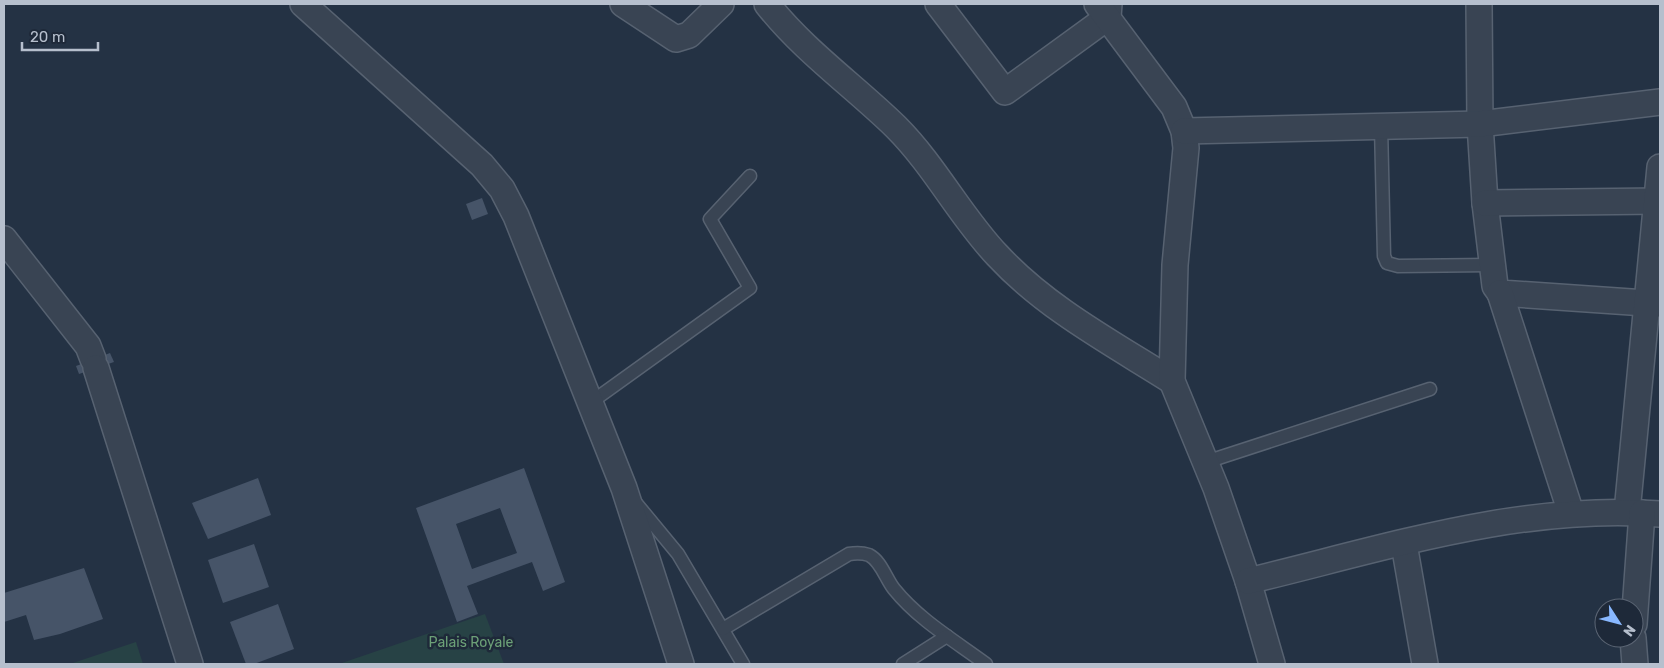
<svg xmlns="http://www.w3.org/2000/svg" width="1664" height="668" font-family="Rubik,sans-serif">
<rect width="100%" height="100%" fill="#243244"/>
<g fill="#274245">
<polygon points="485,614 504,664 339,664"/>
<polygon points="136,642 143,664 70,664"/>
</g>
<g fill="#465468" fill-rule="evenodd">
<polygon points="482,198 488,214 472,220 466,204"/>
<polygon points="110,353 114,362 79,374 76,366"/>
<path d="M524,468L565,582L543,591L532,562L467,586L478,614L457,622L416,508ZM500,508L517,553L472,569L456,524Z"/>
<polygon points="258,478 271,515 208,539 192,503"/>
<polygon points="254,544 269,587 223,603 208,560"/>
<polygon points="84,568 103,619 60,634 34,640 26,615 4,622 4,593"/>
<polygon points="278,604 294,649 254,664 246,664 230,622"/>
</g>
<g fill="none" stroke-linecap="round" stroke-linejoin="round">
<g stroke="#576271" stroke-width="15">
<g id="service">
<polyline points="1381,126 1384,256 1387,263 1398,266 1491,265"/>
<polyline points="590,403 750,288 710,219 750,176"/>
<polyline points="1206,462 1430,389"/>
<polyline points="635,502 678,554 743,664"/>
<path d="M723,629L849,554C855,553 863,553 869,555C881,561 886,579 894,589C919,620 955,641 986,664"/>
<polyline points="903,664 947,636"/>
</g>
</g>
<g stroke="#576271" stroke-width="28">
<g id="minor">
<polyline points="303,4 482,165 502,189 516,216 624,488 681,664"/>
<polyline points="623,4 676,39 689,35 721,4"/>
<path d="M767,4C804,51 854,86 896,127C935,166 960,216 997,255C1046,308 1112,343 1172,381"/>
<polyline points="938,4 1005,92 1108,17 1109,4"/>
<polyline points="1097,4 1174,107 1184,131 1186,148 1175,265 1172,381 1216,488 1248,581 1272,664"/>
<polyline points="1479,4 1480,124 1485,203 1495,286 1500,293 1660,304"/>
<polyline points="1184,131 1480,124 1660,102"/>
<polyline points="1485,203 1660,201"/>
<polyline points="4,239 88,346 93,359"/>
<polyline points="1500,293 1571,513"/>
<polyline points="96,368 190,664"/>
<polyline points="1627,512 1660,167"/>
<polyline points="1404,544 1425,664"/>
<path d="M1248,581C1382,549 1521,503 1660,514"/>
<polyline points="1634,624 1642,513"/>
<polyline points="1633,638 1635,664"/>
</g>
</g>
<use href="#service" stroke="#394453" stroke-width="12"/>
<use href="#minor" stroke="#394453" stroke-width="25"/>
</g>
<g text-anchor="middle" stroke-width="5" stroke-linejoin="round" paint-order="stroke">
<g font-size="14" fill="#6ca077" stroke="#1e2939">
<text x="471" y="647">Palais Royale</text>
</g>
</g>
<rect width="1664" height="668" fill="none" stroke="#b6bfcd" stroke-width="10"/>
<g transform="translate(1619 623) rotate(126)"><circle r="24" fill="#1e2939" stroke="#5b6574"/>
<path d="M0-4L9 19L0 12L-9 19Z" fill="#89b8ff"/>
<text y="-8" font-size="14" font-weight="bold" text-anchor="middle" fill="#b6bfcd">N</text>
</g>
<path d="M22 42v8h76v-8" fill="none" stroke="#b6bfcd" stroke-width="2.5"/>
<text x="30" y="42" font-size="15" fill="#b6bfcd" stroke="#1e2939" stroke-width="4" paint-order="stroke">20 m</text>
</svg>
